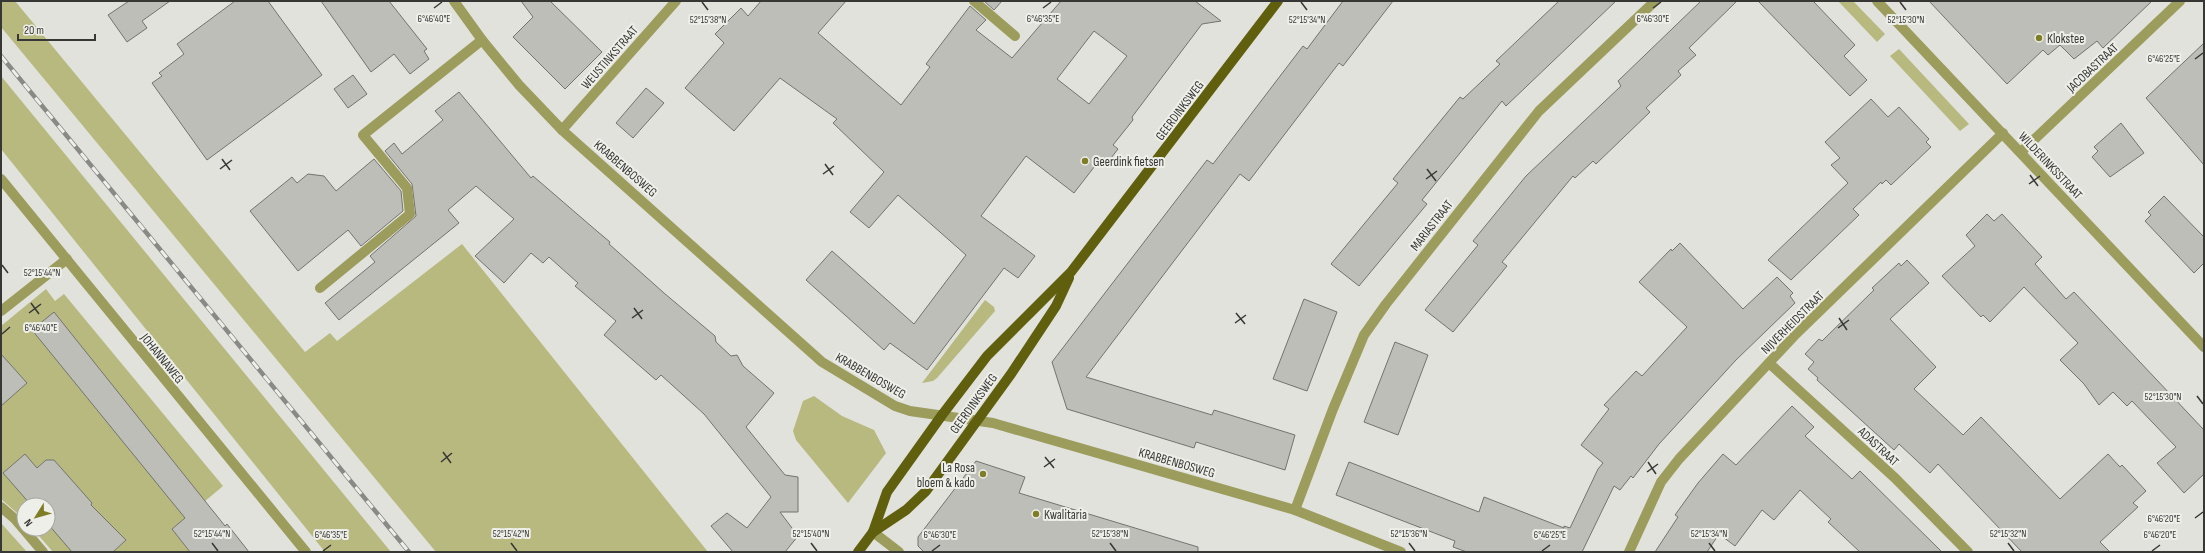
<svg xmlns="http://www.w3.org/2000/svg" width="2205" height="553" font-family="'Sofia Sans Condensed',sans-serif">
<rect width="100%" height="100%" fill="#e1e2dc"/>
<g fill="#b8b97f">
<polygon points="1,1 15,1 305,352 330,333 337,341 462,244 708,552 436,552 1,27"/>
<polygon points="1838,1 1853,1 1885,34 1877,42"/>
<polygon points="1899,49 1969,124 1960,131 1890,56"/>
<polygon points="1,76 391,552 325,552 1,149"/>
<polygon points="46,289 55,301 64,294 223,486 172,529 190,552 53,552 33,529 48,529 48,505 24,505 24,519 1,499 1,326"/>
<polygon points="985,300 994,307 995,311 937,378 933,381 922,383"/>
<polygon points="814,396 842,416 874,430 886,453 848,503 796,440 793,431 803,401"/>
<polygon points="1,523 27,552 1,552"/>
</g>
<g fill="#bebeb9" stroke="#73746f" fill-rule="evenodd">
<polygon points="129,1 170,1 142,21 147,28 127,42 108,15"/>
<polygon points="235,1 268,1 322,75 207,160 152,83 162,76 159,73 184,54 177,44"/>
<polygon points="321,1 389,1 427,49 424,51 429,59 410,74 394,54 371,72"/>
<polygon points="521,1 550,1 602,52 565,89 513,37 533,17"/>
<path d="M761,1H846L818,33L901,105L930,67L926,64L970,6L986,20L976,30L1012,58L1061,1H1195L1221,21L1202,24L1132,117L1133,120L1113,145L1118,149L1104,167L1098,162L1074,193L1026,156L981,216L1035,256L1018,278L1004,268L927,370L890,343L884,350L806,280L832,251L914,324L966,255L898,195L869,228L850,212L884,172L833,123L837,119L780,78L734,131L685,88L724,43L715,34L741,8L748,16ZM1094,31L1127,56L1089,104L1057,79Z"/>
<polygon points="984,1 1002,1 994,10"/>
<polygon points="1343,1 1393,1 1343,66 1339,63 1249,181 1240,174 1086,377 1212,415 1214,410 1295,435 1285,470 1196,442 1194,448 1067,409 1052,362 1207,160 1213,164 1303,46 1307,49"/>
<polygon points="1559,1 1616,1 1506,106 1502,101 1422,200 1427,204 1359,286 1331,264 1398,183 1393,179 1460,97 1463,99 1500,64 1496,61"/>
<polygon points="1701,1 1737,1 1689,48 1696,55 1678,71 1681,75 1646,108 1650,112 1596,164 1593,161 1575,178 1573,176 1502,262 1507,266 1453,332 1425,310 1478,245 1473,241 1526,176 1621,86 1618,81"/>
<polygon points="1758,1 1813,1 1855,45 1844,56 1867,80 1850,96"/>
<polygon points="1929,1 2152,1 2103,48 2097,41 2074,59 2060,45 2048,55 2043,50 2007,84"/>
<polygon points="2204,43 2204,165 2146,98"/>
<polygon points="353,75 367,94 348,108 334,89"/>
<polygon points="646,88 664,103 633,138 616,123"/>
<polygon points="459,92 531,178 533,176 598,232 610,242 609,244 664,293 715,336 716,342 731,356 737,355 743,366 774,393 746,427 785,475 798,477 798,512 780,512 798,536 785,552 733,552 711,526 727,513 747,528 771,497 704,414 661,375 656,380 604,335 616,321 575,286 578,283 549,257 543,263 531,253 504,283 475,256 514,219 476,186 448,210 459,223 339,320 325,303 375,262 370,256 416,216 412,184 385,151 394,143 402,154 443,120 435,111"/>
<polygon points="1871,99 1888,117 1899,107 1929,139 1926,142 1931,147 1891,185 1886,180 1882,184 1881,182 1853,209 1859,215 1791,280 1768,260 1848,183 1831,165 1840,158 1825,142"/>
<polygon points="2121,123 2144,153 2110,177 2092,157 2098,151 2094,147"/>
<polygon points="374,159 401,191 403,211 361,246 348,230 298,271 250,211 292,177 297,183 308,174 324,176 336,191"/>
<polygon points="2164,196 2204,237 2204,263 2194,273 2145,221 2151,215 2148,212"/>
<polygon points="1987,214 1994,221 2002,214 2042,257 2035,264 2066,299 2074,292 2204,430 2204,474 2184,493 2157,463 2176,447 2132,401 2127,406 2113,392 2099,405 2084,384 2060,360 2078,343 2024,287 1990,322 1983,315 1981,317 1942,276 1975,246 1966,235"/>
<polygon points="1680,243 1743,309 1777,277 1793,293 1790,296 1795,303 1736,360 1659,444 1633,478 1631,476 1620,490 1614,486 1582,552 1467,552 1453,547 1455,541 1336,495 1349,462 1479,512 1484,497 1564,528 1564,526 1570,528 1598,469 1603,463 1581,445 1609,409 1604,405 1636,371 1642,376 1687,327 1639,282 1671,249 1672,251"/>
<polygon points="1907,260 1929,283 1890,319 1936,367 1914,389 1963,435 1981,417 2060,499 2108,454 2120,467 2122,465 2146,491 2133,503 2138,507 2100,542 2110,552 2022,552 1938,464 1930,473 1899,444 1894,450 1817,380 1818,378 1808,369 1814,362 1805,354 1819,339 1822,341 1874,290 1872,288 1899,263 1901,266"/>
<polygon points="1304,299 1337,312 1307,391 1273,379"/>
<polygon points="54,312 225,526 227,524 249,552 190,552 172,529 185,518 32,330"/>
<polygon points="1395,342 1428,355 1398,435 1364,422"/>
<polygon points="1,354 27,383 1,406"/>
<polygon points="1792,406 1814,427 1805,436 1852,479 1860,471 1942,552 1860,552 1828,522 1831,519 1800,490 1774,520 1762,510 1735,546 1719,534 1707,552 1655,552 1678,517 1675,515 1698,483 1723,454 1736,465"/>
<polygon points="25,454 37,468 46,460 54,460 92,503 91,505 126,540 113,552 72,552 48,524 48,505 31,505 3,473"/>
<polygon points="976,461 1025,477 1019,493 1198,547 1198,552 924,552 918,546 918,537"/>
</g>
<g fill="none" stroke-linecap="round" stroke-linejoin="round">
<g stroke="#9c9c5d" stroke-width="10">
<polyline points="454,1 482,40 519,85 562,130 822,362 895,406 910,411 993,423 1295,510 1401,552"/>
<polyline points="974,1 1015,36"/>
<polyline points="1877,1 2204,347"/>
<polyline points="562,130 676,1"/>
<polyline points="2021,152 2180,1"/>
<polyline points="1,179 306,552"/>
<polyline points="320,288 410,214 407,188 363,135 482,40"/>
<polyline points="1,311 67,259"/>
<polyline points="1769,363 1895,478 1968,552"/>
<polyline points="1,507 15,519 43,552"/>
<polyline points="1295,510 1333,409 1364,335 1386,304 1539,111 1655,1"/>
<polyline points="873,532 899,552"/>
<polyline points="1629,552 1661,482 1679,459 1794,336 2003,133"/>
</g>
<g stroke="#605f0e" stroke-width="10">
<polyline points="873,532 906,510 926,491 1011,374 1056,306 1069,278"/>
<polyline points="858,552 873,532 887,492 942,415 987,356 1071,272 1278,1"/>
</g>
<g stroke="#898985" stroke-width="4.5">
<polyline id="rail" points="1,56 409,552"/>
</g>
<use href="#rail" stroke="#efefea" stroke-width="3" stroke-dasharray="9" stroke-linecap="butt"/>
</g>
<path fill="none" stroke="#373735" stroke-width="1.5" d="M702,2L708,10M1301,2L1307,10M1900,2L1906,10M434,8L442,2M1043,8L1051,2M1653,8L1661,2M2195,59L2203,53M222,159L230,170M825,164L833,175M220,169L232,160M1427,169L1436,181M823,174L834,166M2030,175L2038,186M1426,179L1437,171M2029,184L2040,176M2,265L8,273M31,303L39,314M634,308L642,319M29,313L41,304M1236,313L1245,324M632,318L643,310M1839,318L1847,330M1235,323L1246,315M1838,328L1849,320M2,334L10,327M2197,396L2203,404M443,452L451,463M1045,457L1054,468M441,462L452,453M1648,462L1656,474M1044,467L1055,459M1647,472L1658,464M2195,518L2203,512M212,543L218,551M511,543L517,551M811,543L817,551M1110,543L1116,551M1409,543L1415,551M1709,543L1715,551M2008,543L2014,551M323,551L331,545M932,551L940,545M1542,551L1550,545M2152,551L2160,545"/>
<g fill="#7f7e26" stroke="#efefea" stroke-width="1.5">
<circle cx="2039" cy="38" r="4"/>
<circle cx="1085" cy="161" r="4"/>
<circle cx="983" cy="474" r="4"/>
<circle cx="1036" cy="514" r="4"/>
</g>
<g text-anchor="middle" stroke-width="4" stroke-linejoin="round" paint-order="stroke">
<g font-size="13" fill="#373735" stroke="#efefea" text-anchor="start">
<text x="2047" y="43">Klokstee</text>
<text x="1093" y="166">Geerdink fietsen</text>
<text x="975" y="472" text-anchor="end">La Rosa<tspan x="975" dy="15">bloem &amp; kado</tspan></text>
<text x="1044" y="519">Kwalitaria</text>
</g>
<g font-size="13" fill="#373735" stroke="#efefea">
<text transform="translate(609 57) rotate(-49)" y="5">WEUSTINKSTRAAT</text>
<text transform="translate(2092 67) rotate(-43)" y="5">JACOBASTRAAT</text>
<text transform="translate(1179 110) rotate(-53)" y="5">GEERDINKSWEG</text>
<text transform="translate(2051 165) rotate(47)" y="5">WILDERINKSSTRAAT</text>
<text transform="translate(626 168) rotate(41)" y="5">KRABBENBOSWEG</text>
<text transform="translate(1431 225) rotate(-52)" y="5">MARIASTRAAT</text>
<text transform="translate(1792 322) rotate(-45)" y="5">NIJVERHEIDSTRAAT</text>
<text transform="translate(163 358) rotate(51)" y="5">JOHANNAWEG</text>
<text transform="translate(871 375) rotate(30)" y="5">KRABBENBOSWEG</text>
<text transform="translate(973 403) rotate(-54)" y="5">GEERDINKSWEG</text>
<text transform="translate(1879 446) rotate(43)" y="5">ADASTRAAT</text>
<text transform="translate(1177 462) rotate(16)" y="5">KRABBENBOSWEG</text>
</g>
</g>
<g font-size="10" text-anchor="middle" fill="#373735" stroke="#efefea" stroke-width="4" stroke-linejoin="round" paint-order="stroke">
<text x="434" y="22">6°46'40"E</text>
<text x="1043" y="22">6°46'35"E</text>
<text x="1653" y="22">6°46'30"E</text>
<text x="708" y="23">52°15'38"N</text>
<text x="1307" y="23">52°15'34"N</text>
<text x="1906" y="23">52°15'30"N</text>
<text x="2164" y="62">6°46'25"E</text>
<text x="42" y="276">52°15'44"N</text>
<text x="41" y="331">6°46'40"E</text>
<text x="2163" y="400">52°15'30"N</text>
<text x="2164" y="522">6°46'20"E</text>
<text x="212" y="537">52°15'44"N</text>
<text x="511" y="537">52°15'42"N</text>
<text x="811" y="537">52°15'40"N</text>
<text x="1110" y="537">52°15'38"N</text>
<text x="1409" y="537">52°15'36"N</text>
<text x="1709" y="537">52°15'34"N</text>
<text x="2008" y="537">52°15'32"N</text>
<text x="331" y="538">6°46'35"E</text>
<text x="940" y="538">6°46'30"E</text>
<text x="1550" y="538">6°46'25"E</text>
<text x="2160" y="538">6°46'20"E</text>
</g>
<rect width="2205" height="553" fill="none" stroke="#373735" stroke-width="4"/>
<g transform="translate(36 517) rotate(233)"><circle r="19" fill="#efefea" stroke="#a5a5a2"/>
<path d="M0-3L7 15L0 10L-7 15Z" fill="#7f7e26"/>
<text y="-6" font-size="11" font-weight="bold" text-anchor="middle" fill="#373735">N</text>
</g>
<path d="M18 34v6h77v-6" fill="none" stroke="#373735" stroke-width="2"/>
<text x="24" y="34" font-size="12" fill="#373735" stroke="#efefea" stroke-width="3" paint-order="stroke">20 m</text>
</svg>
